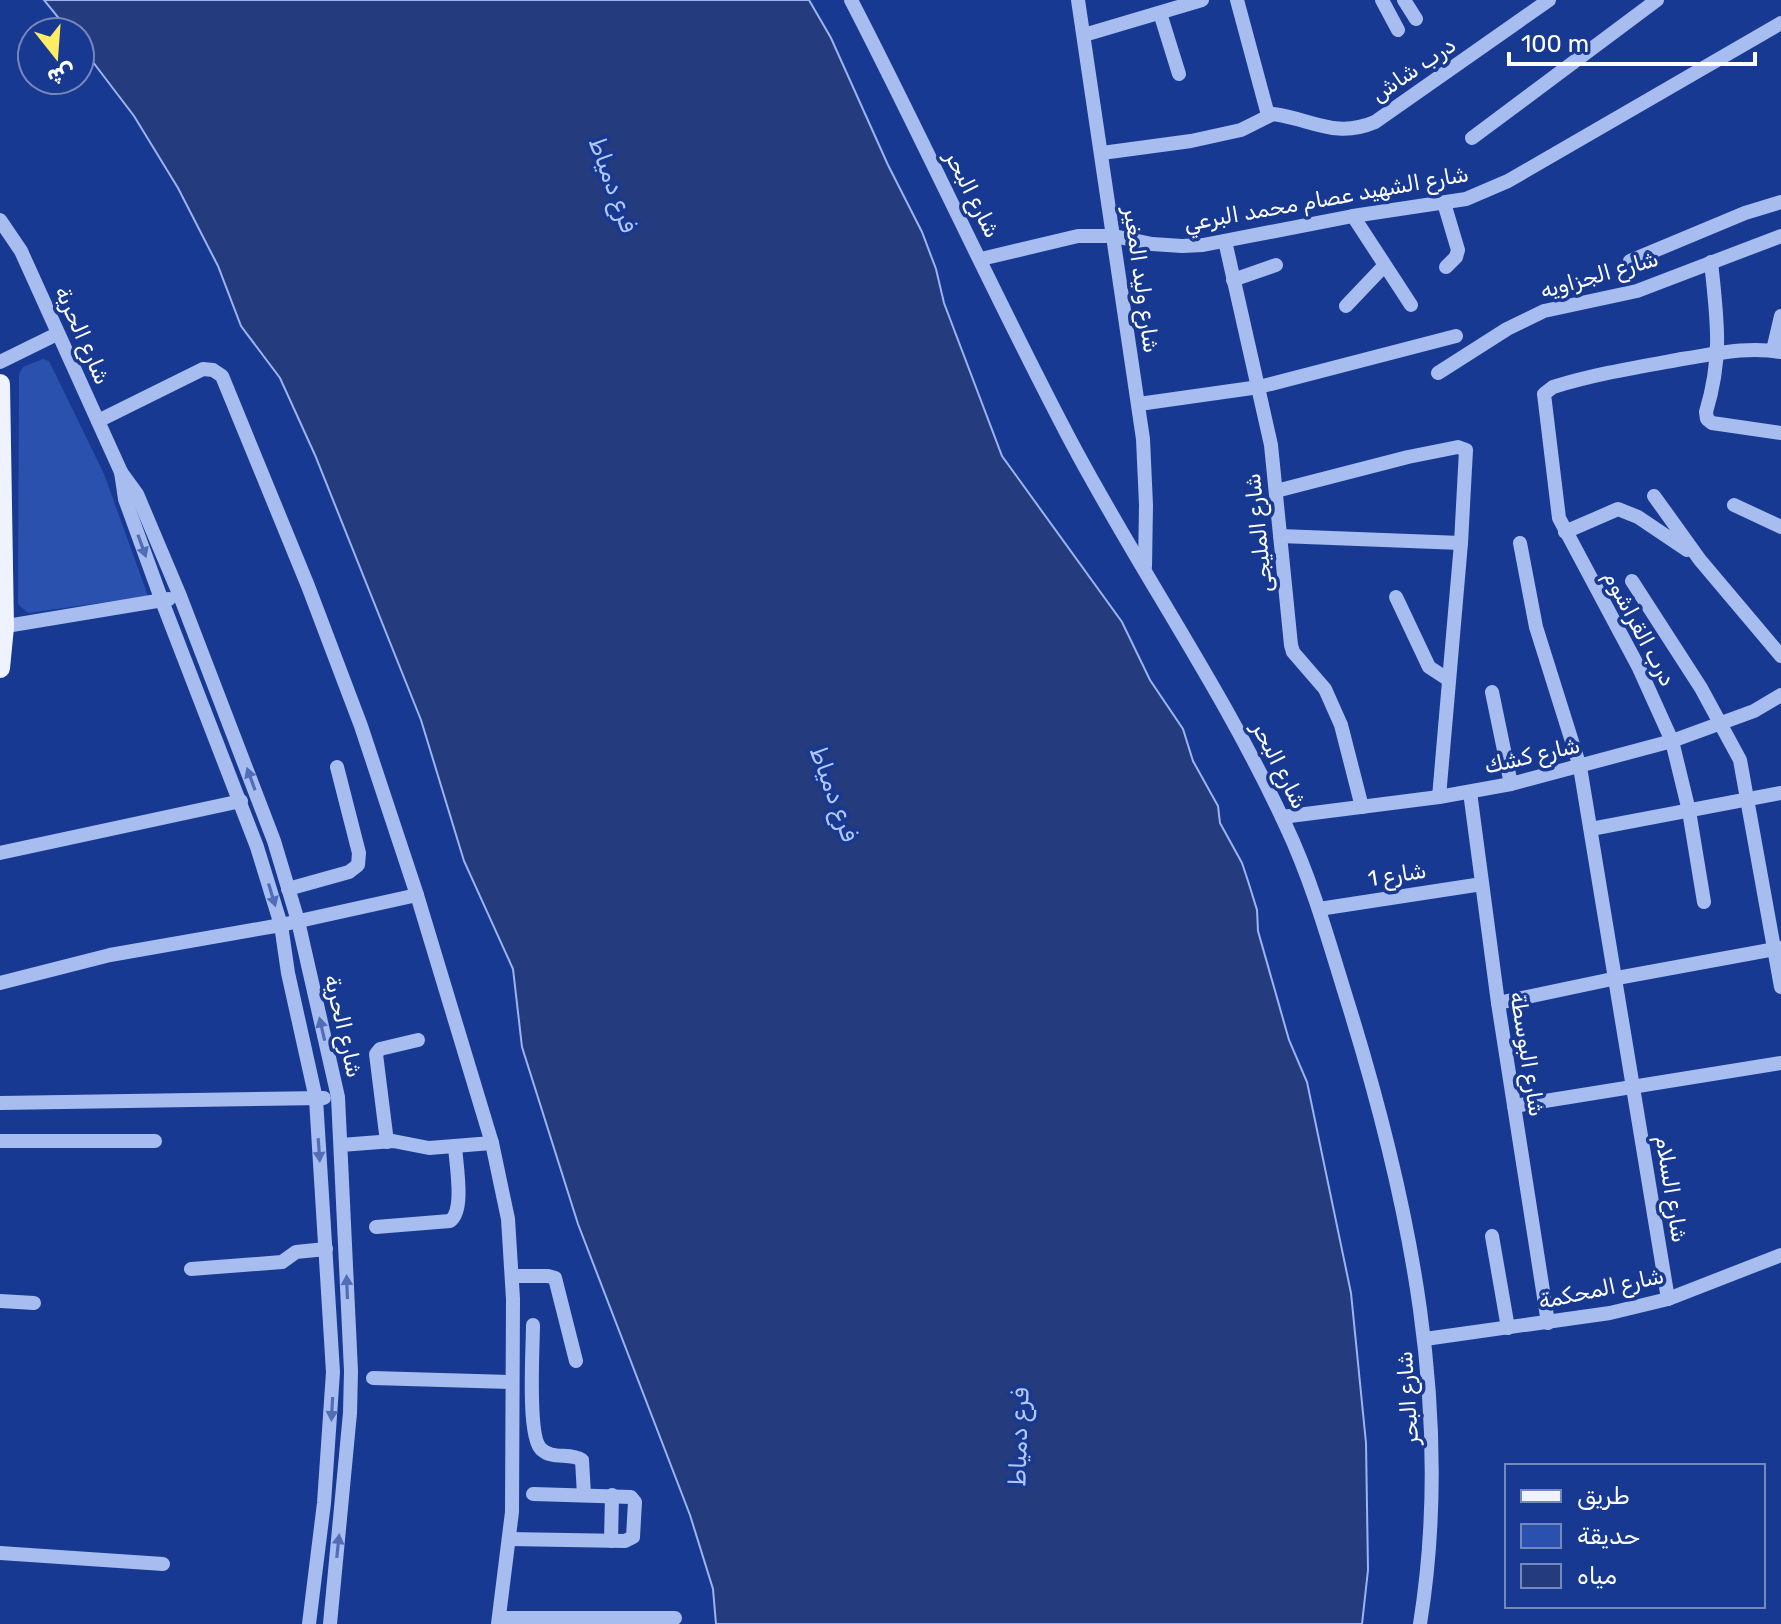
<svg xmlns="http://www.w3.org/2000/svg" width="1781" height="1624" font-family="Rubik,'Noto Sans Arabic',sans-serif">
<rect width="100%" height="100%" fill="#183991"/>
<polygon fill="#2b51af" points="43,359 49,361 104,474 148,596 28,613 18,604 19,374 23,367"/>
<polygon fill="#243c7e" stroke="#9ab4f2" stroke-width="2" points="44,0 809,0 831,38 888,165 922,232 936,269 944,303 1002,456 1122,622 1150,680 1183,729 1193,761 1218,806 1220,823 1242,863 1248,881 1257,910 1258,931 1289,1040 1307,1082 1351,1293 1366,1443 1368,1570 1362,1624 716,1624 713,1589 690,1515 578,1224 522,1047 513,969 464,861 421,720 315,455 280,378 241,326 218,266 178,188 134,116 80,45 80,32 70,32"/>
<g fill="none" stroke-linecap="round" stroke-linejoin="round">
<g stroke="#a7bcef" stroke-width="14">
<path d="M851,0C925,143 992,291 1067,434C1136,566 1223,689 1286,826C1312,881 1329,942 1347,1000C1410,1202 1454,1413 1420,1624"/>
<polyline points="1078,0 1143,439 1146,505 1145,567"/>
<polyline points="1237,0 1268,115"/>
<polyline points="1382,0 1398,30"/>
<polyline points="1404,0 1416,19"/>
<polyline points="1160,13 1179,74"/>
<polyline points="1084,35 1202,0"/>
<polyline points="1472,138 1657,0"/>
<path d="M1102,153L1191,141L1241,130L1273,114C1312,119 1335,139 1375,122L1549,0"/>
<polyline points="1444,203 1458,250 1456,257 1446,267"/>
<polyline points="1353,216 1411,305"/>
<polyline points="0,220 21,251 121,472 137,494 180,596 274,841 298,921 338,1097 351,1371 350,1413 330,1624"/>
<polyline points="1225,241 1271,445 1291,645 1293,652 1325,689 1341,725 1362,807"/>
<polyline points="981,259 1078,236 1114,236 1152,244 1182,246 1203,245 1353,216 1466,199 1508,181 1781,23"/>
<polyline points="1630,261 1745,213 1781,202"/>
<path d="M1711,262C1717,319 1723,356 1706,412L1707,419L1712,423L1781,433"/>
<polyline points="1233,280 1276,265"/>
<polyline points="1346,306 1384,266"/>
<polyline points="1773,350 1781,316"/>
<polyline points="0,362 57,334"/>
<polyline points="1438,373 1507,329 1544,311 1637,291 1781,236"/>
<polyline points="1139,404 1259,387 1456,336"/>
<polyline points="98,421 203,369 213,370 222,376 308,586 361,726 417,895 492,1143 508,1219 513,1299 512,1512 498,1624"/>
<polyline points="121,472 125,499 162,601 257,847 281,925 288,973 316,1099 333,1372 324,1503 309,1624"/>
<polyline points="1276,491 1408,457 1458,447 1466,450 1461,543 1439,797"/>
<polyline points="1654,496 1700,560 1781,656"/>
<polyline points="1734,505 1781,527"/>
<polyline points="1565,532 1618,509 1638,517 1687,550"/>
<polyline points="1280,536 1461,543"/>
<polyline points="1520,543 1536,627 1580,767 1668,1299"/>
<polyline points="1632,581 1701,688 1740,760 1781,987"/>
<polyline points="1396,597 1429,667 1449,680"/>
<polyline points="0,627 169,599"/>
<polyline points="1492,692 1511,784"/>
<polyline points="1470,792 1498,1003 1548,1323"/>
<polyline points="1282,817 1439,797 1511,784 1672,741 1754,711 1781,695"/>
<polyline points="1591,829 1781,793"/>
<polyline points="0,853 241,801"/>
<polyline points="288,889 349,872 358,865 359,853 337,767"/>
<path d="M1704,902L1689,811L1672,741L1639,668L1559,518L1544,394L1553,387C1595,374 1638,367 1682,359C1715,354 1747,346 1781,352"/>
<polyline points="1319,909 1482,884"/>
<polyline points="0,983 110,955 281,925 417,895"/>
<polyline points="1498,1003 1617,978 1781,948"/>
<polyline points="0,1103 324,1098"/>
<polyline points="1514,1106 1781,1063"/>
<polyline points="0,1141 155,1141"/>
<polyline points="387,1142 376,1054 380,1049 418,1040"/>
<polyline points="341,1145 393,1141 429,1148 492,1143"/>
<path d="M376,1227L450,1221C465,1211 456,1165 455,1146"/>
<polyline points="1492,1236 1508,1328"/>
<polyline points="191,1269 282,1262 296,1252 326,1249"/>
<polyline points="512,1276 548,1276 555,1278 576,1361"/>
<polyline points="0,1301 34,1303"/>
<path d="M533,1325C533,1347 527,1436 541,1449C552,1460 570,1452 582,1460L584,1495"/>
<polyline points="1425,1339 1610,1313 1668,1299 1781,1255"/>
<polyline points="373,1378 512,1382"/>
<polyline points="509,1539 625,1541 633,1537 635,1502 631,1497 533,1494"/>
<polyline points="611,1541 612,1495"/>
<polyline points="0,1553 163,1564"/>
<polyline points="499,1618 675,1618"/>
</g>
<polyline stroke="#eff3ff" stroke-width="20" points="0,384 4,627 0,668"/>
</g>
<defs><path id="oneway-solid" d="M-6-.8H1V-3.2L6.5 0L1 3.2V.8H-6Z" transform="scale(2)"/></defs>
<g fill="#516db7">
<use href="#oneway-solid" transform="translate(142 546) rotate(70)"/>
<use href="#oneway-solid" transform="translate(251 779) rotate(-110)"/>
<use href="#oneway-solid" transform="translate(272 895) rotate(73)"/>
<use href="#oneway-solid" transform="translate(322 1029) rotate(-103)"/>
<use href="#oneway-solid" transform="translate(319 1150) rotate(86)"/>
<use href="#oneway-solid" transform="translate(347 1287) rotate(-92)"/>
<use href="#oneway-solid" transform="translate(332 1409) rotate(93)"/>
<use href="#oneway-solid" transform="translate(338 1546) rotate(-84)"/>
</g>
<g text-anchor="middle" stroke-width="7" stroke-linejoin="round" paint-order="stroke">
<g font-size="22" fill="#fff" stroke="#183991">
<text transform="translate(1413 69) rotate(-34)" y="8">درب شاش</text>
<text transform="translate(973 194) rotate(63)" y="8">شارع البحر</text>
<text transform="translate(1326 198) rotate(-10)" y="8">شارع الشهيد عصام محمد البرعي</text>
<text transform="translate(1599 274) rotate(-16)" y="8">شارع الجزاويه</text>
<text transform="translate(1142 280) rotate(82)" y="8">شارع وليد المغير</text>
<text transform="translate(83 335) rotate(66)" y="8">شارع الحرية</text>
<text transform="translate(1258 533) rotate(-96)" y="8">شارع المليجى</text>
<text transform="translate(1640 628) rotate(62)" y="8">درب القراشوم</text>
<text transform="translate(1532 755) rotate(-13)" y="8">شارع كشك</text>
<text transform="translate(1280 765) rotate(63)" y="8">شارع البحر</text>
<text transform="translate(1397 874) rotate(-9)" y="8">شارع 1</text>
<text transform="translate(344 1026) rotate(77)" y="8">شارع الحرية</text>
<text transform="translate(1528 1054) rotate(81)" y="8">شارع البوسطة</text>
<text transform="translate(1672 1189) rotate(81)" y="8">شارع السلام</text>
<text transform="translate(1601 1288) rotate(-12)" y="8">شارع المحكمة</text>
<text transform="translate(1407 1398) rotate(-94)" y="8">شارع البحر</text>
</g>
<g font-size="24" font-style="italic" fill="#b3c7f6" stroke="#183991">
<text transform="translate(613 185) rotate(70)" y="8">فرع دمياط</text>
<text transform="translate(834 794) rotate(70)" y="8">فرع دمياط</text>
<text transform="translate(1019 1437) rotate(-88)" y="8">فرع دمياط</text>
</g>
</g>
<rect x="1505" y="1464" width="260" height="144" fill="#183991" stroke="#7488bd" stroke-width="2"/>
<rect x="1521" y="1490" width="40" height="12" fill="#eff3ff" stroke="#7488bd" stroke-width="2"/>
<text x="1577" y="1504" font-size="24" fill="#ffffff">طريق</text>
<rect x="1521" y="1524" width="40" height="24" fill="#2b51af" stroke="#7488bd" stroke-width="2"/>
<text x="1577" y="1544" font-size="24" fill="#ffffff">حديقة</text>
<rect x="1521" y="1564" width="40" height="24" fill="#243c7e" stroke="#7488bd" stroke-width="2"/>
<text x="1577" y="1584" font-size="24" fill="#ffffff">مياه</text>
<g transform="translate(56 56) rotate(163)"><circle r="38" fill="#183991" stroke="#7488bd" stroke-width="2"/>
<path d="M0-6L14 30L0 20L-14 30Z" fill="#ffec65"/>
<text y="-12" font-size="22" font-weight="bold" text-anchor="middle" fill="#ffffff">ش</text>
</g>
<path d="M1509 52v12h246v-12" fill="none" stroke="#ffffff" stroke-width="4"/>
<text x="1521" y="52" font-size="24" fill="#ffffff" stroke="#183991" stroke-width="6" paint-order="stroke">100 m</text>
</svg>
